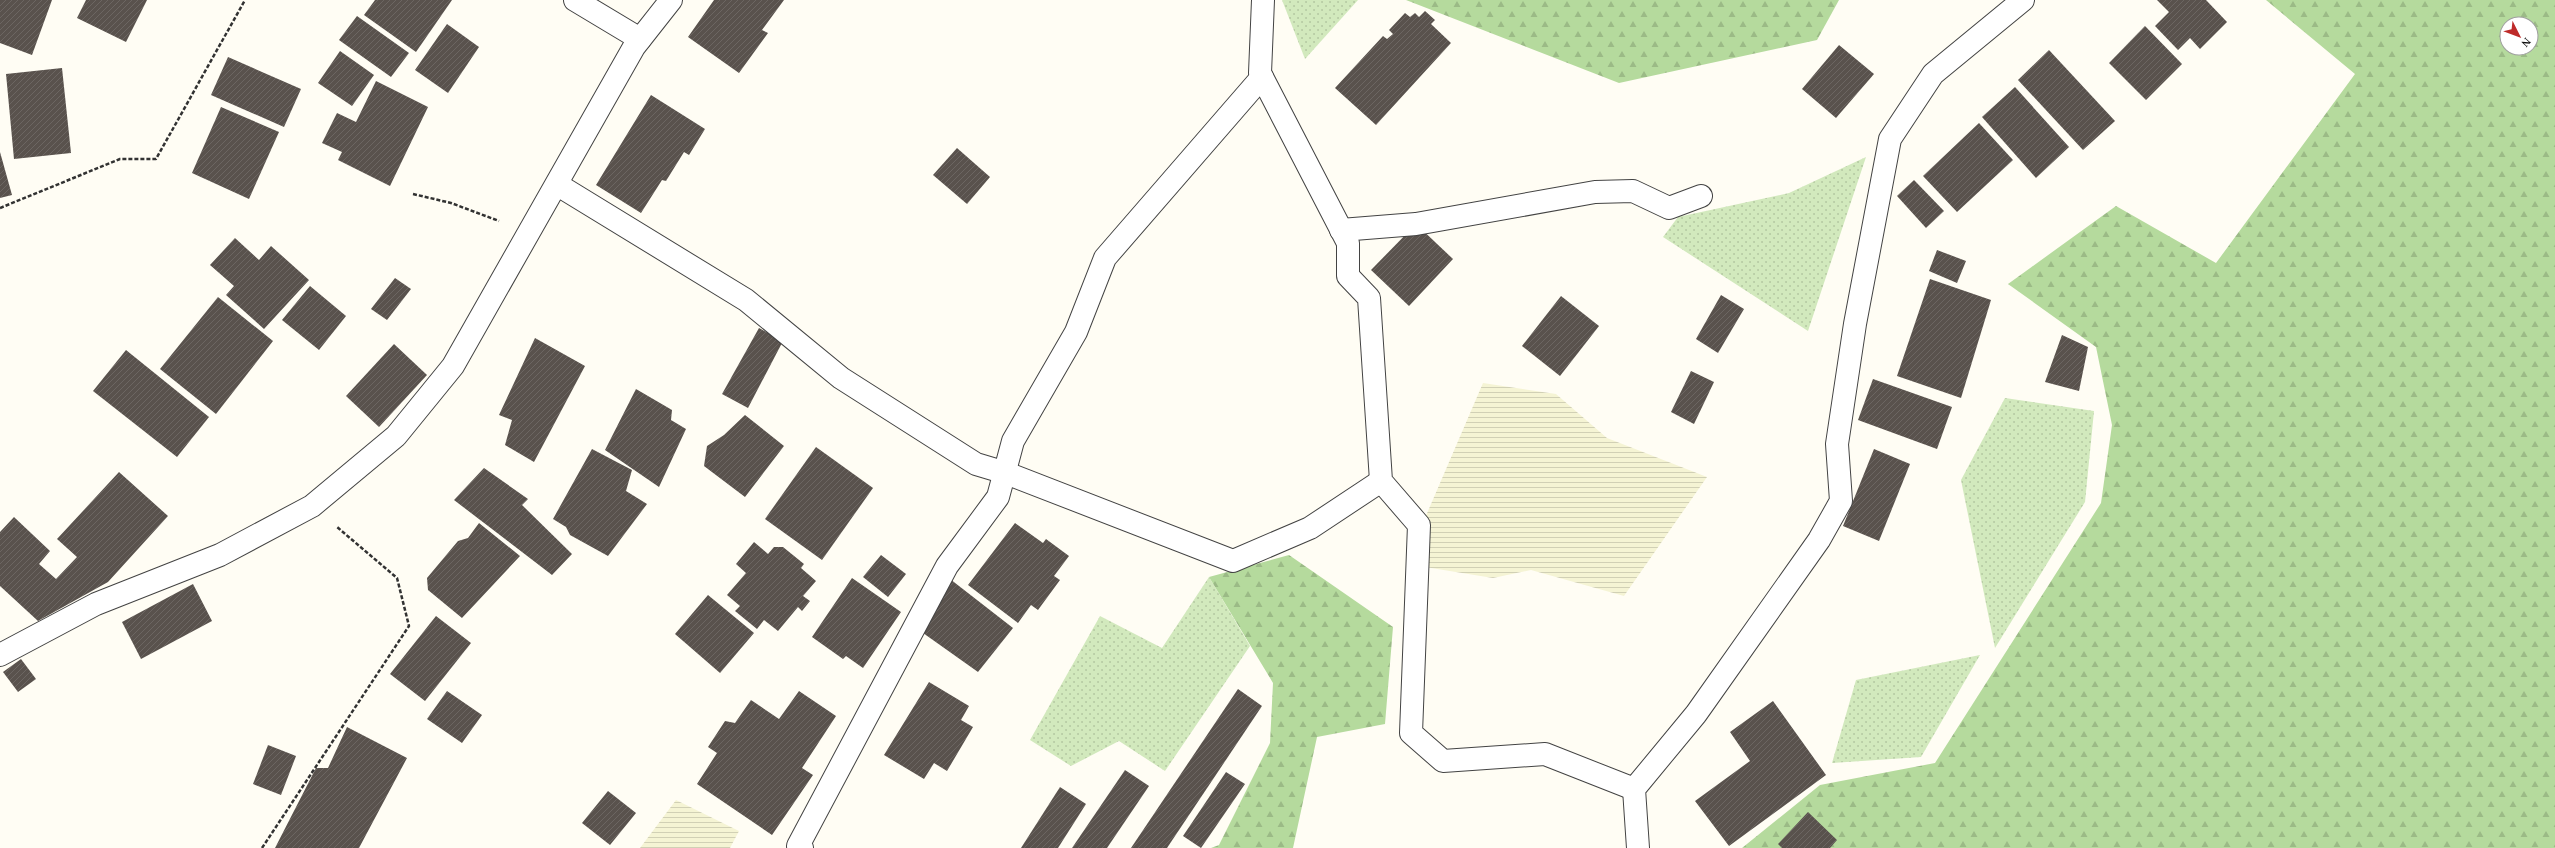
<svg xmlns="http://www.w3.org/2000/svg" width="2555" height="848" font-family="'Times New Roman',serif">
<defs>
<pattern id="farmland-rules" width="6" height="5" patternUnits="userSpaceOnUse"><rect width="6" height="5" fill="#f5f4d4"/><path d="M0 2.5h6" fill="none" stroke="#d1d0b5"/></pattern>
<pattern id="grass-dots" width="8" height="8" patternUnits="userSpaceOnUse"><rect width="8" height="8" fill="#d2e9bd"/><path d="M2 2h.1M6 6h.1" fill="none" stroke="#b3c7a1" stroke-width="1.8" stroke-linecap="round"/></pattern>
<pattern id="forest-firs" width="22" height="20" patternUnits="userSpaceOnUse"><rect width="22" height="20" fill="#b5da9d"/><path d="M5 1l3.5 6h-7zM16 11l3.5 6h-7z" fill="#9bba86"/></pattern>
<pattern id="building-hatch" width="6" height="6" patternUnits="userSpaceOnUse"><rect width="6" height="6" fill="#59524d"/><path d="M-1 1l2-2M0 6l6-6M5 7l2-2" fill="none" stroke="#6c6662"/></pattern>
</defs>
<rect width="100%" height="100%" fill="#fffdf4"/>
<g fill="url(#farmland-rules)">
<polygon points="1483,383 1556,394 1607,438 1707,477 1624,596 1531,570 1493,578 1425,567 1425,518"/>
<polygon points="676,800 739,831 730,848 640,848"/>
</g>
<g fill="url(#grass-dots)">
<polygon points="1282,0 1358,0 1305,59"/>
<polygon points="1866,157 1808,331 1663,237 1678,217 1789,193"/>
<polygon points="2005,398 2094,411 2085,502 1995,648 1961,480"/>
<polygon points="1209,577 1250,646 1165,771 1119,741 1071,766 1030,740 1100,616 1162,648"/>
<polygon points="1980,655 1921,757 1832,763 1856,680"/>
</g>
<g fill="url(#forest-firs)" fill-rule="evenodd">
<polygon points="1406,0 1839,0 1817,40 1619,83"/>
<path d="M2266,0H2555V848H1742L1820,785L1935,763L2101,503L2112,425L2096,347L2008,284L2116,206L2216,263L2355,74ZM2507,24H2531V48H2507Z"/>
<polygon points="1289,555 1393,627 1385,724 1317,737 1293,848 1211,848 1219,845 1270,743 1273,683 1209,577"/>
</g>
<g fill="url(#building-hatch)">
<polygon points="0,0 52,0 32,55 0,43"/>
<polygon points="86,0 147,0 126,42 77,18"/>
<polygon points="375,0 452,0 416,52 364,15"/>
<polygon points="714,0 784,0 762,30 768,33 739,73 688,37"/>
<polygon points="2157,0 2206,0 2227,22 2200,49 2190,38 2178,50 2155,26 2169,12"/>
<polygon points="1425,11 1435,20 1431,24 1451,43 1376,125 1335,88 1383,36 1387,39 1393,34 1389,30 1405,13 1410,17 1415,13 1419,17"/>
<polygon points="357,16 409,53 391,77 339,40"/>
<polygon points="447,24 479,47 448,93 415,70"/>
<polygon points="2145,26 2182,64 2146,100 2109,63"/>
<polygon points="1839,45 1874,74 1836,118 1802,89"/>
<polygon points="2049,50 2115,121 2083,150 2018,80"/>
<polygon points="340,51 374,75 352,106 318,83"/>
<polygon points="228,57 301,89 284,127 211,95"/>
<polygon points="62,68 71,153 14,159 6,74"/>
<polygon points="376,81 428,107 390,186 338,160 342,152 322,143 337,113 356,122"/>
<polygon points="2015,87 2069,147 2036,178 1982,117"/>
<polygon points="651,95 705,129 689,155 684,152 666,181 662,180 641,213 596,185"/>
<polygon points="221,107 279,132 249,199 192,173"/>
<polygon points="1979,123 2013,160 1957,212 1923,176"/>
<polygon points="957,148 990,177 967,204 933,175"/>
<polygon points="0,152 12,195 0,198"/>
<polygon points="1914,180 1944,211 1926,228 1897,196"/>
<polygon points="1416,224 1453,259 1409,306 1371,270"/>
<polygon points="235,238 259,260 271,246 309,280 264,329 226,295 234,286 210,265"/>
<polygon points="1937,250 1966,261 1957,283 1929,271"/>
<polygon points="395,278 411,289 387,320 371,309"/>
<polygon points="1930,279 1991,300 1961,398 1897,376"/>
<polygon points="310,286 346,316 319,350 282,320"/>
<polygon points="1721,295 1744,309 1718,353 1696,339"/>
<polygon points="1561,296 1599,326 1560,376 1522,346"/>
<polygon points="218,297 273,341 216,414 160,369"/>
<polygon points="759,328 783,341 748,408 722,394"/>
<polygon points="2062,335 2088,347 2079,391 2045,382"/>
<polygon points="535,338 585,366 534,462 505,445 512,420 499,415"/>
<polygon points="394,344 427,375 379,427 346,396"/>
<polygon points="126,350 209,417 177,457 93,391"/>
<polygon points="1691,371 1714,382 1694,424 1671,412"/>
<polygon points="1873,379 1952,407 1937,449 1858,420"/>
<polygon points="636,389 672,410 671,420 686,429 659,487 605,450"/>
<polygon points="745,415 784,446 745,497 704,466 707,446 724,435"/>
<polygon points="816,447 873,488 822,560 765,519"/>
<polygon points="592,449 632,470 626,491 647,504 608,556 570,535 566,527 553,519"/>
<polygon points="1874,449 1910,464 1879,541 1843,526"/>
<polygon points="484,468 528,499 522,505 572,554 552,575 454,500"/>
<polygon points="119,472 168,516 108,582 38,621 0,586 0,532 14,517 50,551 39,564 56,579 77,557 57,539"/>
<polygon points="479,523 520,556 462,618 428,590 427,578 458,541 468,538"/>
<polygon points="1015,523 1043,543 1046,539 1069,556 1054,576 1060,580 1038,610 1031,605 1018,623 968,585"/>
<polygon points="754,542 768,554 774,547 783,547 804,564 801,568 816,581 803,596 810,601 802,611 798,607 778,631 764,620 757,629 735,611 740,606 727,595 746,573 736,564"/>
<polygon points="881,555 906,574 888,597 863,577"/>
<polygon points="852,578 901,612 863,668 846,656 843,659 812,637"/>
<polygon points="950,579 1013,628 978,672 916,628"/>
<polygon points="193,584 212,621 141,659 122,622"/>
<polygon points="708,595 754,633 720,673 675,634"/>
<polygon points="436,616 471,643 425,701 390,674"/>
<polygon points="21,659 36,679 18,692 3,672"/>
<polygon points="929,682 969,706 961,720 973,727 947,771 934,763 924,779 884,755"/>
<polygon points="1238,689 1262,706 1167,848 1131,848"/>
<polygon points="447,691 482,715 462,743 427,719"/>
<polygon points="799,691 836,716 802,768 813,775 772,835 697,784 717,753 708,747 725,721 735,723 751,700 779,719"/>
<polygon points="1773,701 1826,775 1729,846 1695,801 1750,761 1730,732"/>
<polygon points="347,727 407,758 359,848 275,848 316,768 328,768"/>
<polygon points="268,745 296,756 281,795 253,784"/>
<polygon points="1125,770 1149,786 1107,848 1072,848"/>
<polygon points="1226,772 1245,784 1201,848 1183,836"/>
<polygon points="1060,787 1086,804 1058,848 1021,848"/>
<polygon points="608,791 636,813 610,845 582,823"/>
<polygon points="1808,812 1837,840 1830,848 1782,848 1778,844"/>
</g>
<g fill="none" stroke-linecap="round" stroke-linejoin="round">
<g stroke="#434343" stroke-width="24">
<g id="street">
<polyline points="575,0 640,39"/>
<polyline points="1263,0 1260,73 1348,243 1348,276 1369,298 1381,481 1419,525 1411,733 1443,761 1545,754 1634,789"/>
<polyline points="558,185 746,300 841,378 976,464 1006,473 1233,561 1310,528 1381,481"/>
<polyline points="1341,230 1416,224 1595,192 1633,191 1669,208 1701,196"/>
<polyline points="0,655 96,604 220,555 312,506 396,436 453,366 634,47 671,0"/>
<polyline points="802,848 798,846 947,566 998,497 1013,441 1076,332 1105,258 1262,77"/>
<polyline points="1638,848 1634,789 1696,714 1819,540 1841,501 1837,444 1855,324 1890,139 1933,74 2023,0"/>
</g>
</g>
<g stroke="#323232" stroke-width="2.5" stroke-dasharray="4 2" stroke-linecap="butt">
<polyline points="413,194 451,203 499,221"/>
<polyline points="0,208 120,159 156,159 245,0"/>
<polyline points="262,848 409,626 397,578 337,527"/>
</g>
<use href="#street" stroke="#fff" stroke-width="22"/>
</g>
<g transform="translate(2519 36) rotate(132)"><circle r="19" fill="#ffffff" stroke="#9f9f9f"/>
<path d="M0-3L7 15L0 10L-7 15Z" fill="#be2b2a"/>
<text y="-6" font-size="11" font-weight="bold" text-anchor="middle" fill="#101010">N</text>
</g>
</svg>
